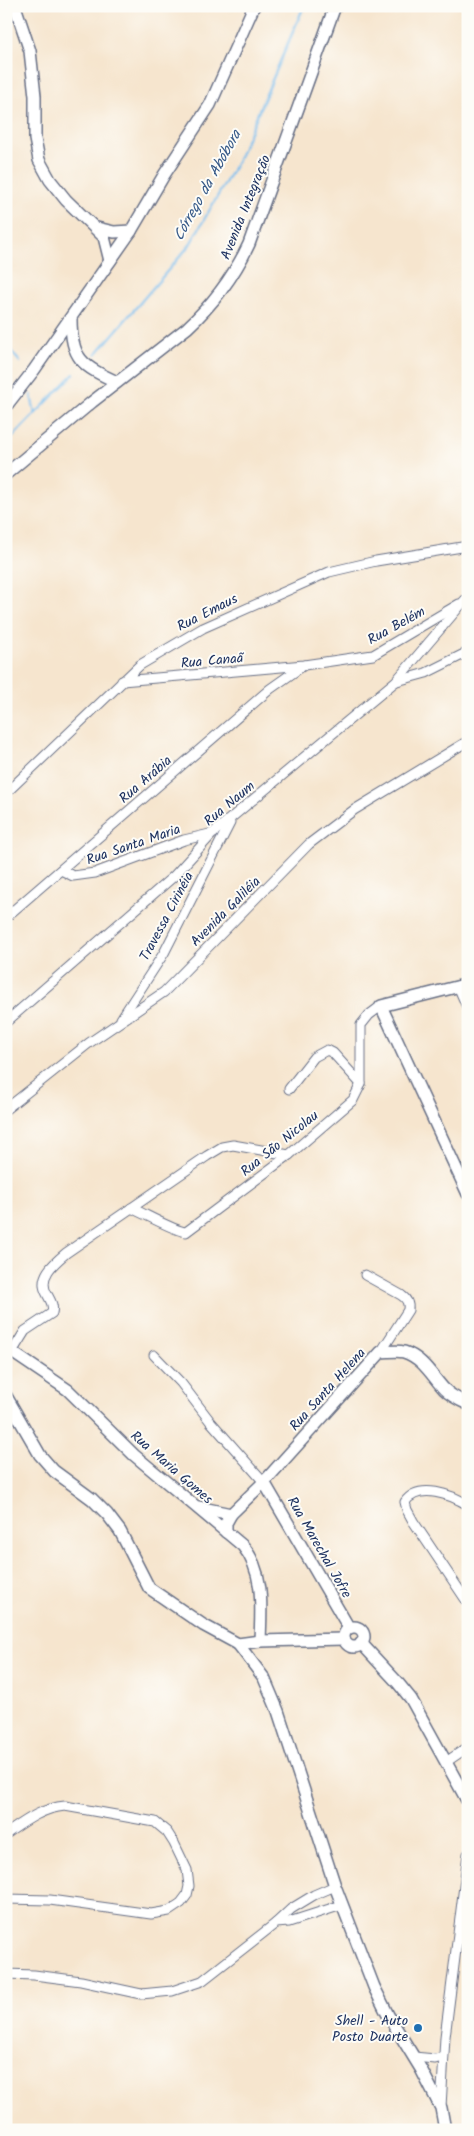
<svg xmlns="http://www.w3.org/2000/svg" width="474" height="2136" font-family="Kalam,sans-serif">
<rect width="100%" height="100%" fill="#fdfcf7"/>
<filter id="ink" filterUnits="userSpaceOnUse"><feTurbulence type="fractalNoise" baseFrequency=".02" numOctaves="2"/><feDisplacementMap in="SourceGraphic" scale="10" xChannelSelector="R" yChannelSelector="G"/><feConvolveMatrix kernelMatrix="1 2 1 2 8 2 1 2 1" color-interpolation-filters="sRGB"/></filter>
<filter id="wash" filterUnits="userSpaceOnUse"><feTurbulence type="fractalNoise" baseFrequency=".0096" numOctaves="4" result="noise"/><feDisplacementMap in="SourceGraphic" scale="20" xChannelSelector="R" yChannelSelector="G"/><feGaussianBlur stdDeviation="1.12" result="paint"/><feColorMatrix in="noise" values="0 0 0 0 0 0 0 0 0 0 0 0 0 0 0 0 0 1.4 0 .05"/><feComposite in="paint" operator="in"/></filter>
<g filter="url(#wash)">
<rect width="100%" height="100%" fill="#f6e5ce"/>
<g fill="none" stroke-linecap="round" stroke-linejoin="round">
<g stroke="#75baeb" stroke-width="2.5">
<polyline points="6,345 20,362"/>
<polyline points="96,354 189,246 237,162 304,6"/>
<polyline points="35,414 74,374"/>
<polyline points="6,444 35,414 31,395"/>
</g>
</g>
</g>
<g filter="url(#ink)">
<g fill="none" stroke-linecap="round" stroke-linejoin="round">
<g stroke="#686f85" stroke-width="11">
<g id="minor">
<polyline points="122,681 304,665 373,655 459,604"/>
<polyline points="397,681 426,673 468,652"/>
<polyline points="6,793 140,665 203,628 329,572 376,561 468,546"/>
<polyline points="61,870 73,876 95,873 184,840 214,833"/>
<polyline points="6,917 270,689 304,665"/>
<polyline points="458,986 468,1009"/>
<polyline points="121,1019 164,953 230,823"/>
<polyline points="6,1022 174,876 214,832 396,681 465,600"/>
<polyline points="289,1089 314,1057 327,1050 333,1053 361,1084"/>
<polyline points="6,1109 89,1043 164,992 309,844 354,810 468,741"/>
<path d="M131,1208C143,1213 177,1232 186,1232L289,1155L353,1100L361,1084V1025L369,1015L381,1006"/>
<path d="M365,1275L401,1295C407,1299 409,1303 408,1310L381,1352"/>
<path d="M12,1352L25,1331L52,1313C54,1305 50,1300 47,1294C37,1277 54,1263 66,1253L207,1156L222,1147L233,1145L289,1155"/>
<polyline points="154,1355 181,1383 210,1421 264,1482"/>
<path d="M468,1505C452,1495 419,1482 405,1502L407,1510L413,1521L468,1603"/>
<polyline points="446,1762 468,1747"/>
<path d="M6,1834C25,1821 42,1808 65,1806L155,1822L167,1832L174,1843L187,1870L189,1886L187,1895L181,1903L169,1911L151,1914L50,1900L6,1899"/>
<polyline points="276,1923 289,1922 342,1905"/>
<polyline points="6,1974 34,1975 81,1981 141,1994 172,1991 202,1981 276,1923 291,1909 314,1895 335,1886"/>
<polyline points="414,2057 435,2059 443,2057"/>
<polyline points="441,2107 445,2037 468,1854"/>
</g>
</g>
<g stroke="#686f85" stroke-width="14">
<g id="tertiary">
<polyline points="15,6 30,51 35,96 35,139 39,160 50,180 66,200 104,237 110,261"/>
<polyline points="97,228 114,232 131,231"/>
<path d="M71,319C71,359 82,366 117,382"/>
<polyline points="6,406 34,370 131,231 164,175 210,105 254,6"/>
<path d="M6,474L92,402L187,328C213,304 234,276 249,244L335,6"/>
<polyline points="468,984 381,1006 468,1194"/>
<path d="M6,1348L68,1390L134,1455L243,1546C265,1573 261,1608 260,1641"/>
<polyline points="6,1396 40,1455 54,1471 92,1499 107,1514 120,1531 149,1588 203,1625 238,1644 260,1641 344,1639"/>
<polyline points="264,1482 349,1628"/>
<polyline points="198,1507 231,1514"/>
<path d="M226,1532V1523L231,1514L264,1482L381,1352C388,1352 397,1350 404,1352C423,1358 432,1376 444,1389C451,1396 459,1400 468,1404"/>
<circle cx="354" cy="1637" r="10"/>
<polyline points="361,1643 398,1683 411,1699 468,1802"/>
<polyline points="238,1644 264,1678 278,1711 335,1886 374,1987 388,2015 421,2069 441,2108 445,2130"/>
</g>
</g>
<use href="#minor" stroke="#fff" stroke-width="9"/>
<use href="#tertiary" stroke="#fff" stroke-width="11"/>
</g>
</g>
<circle fill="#1f6fb2" stroke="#fdfcf7" stroke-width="2" cx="418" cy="2028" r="5"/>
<g text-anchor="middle" stroke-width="4" stroke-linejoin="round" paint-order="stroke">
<g font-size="14" fill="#1b2f5e" stroke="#fdfcf7">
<text transform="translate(245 207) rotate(-68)" y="5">Avenida Integração</text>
<text transform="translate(207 612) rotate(-27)" y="5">Rua Emaus</text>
<text transform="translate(396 625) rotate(-29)" y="5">Rua Belém</text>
<text transform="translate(212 660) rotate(-5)" y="5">Rua Canaã</text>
<text transform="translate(145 779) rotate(-41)" y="5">Rua Arábia</text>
<text transform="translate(229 803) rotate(-40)" y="5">Rua Naum</text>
<text transform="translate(133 844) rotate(-19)" y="5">Rua Santa Maria</text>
<text transform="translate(225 911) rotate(-45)" y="5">Avenida Galiléia</text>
<text transform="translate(166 916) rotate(-62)" y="5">Travessa Cirinéia</text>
<text transform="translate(279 1143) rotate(-39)" y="5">Rua São Nicolau</text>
<text transform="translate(327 1389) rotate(-48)" y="5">Rua Santa Helena</text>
<text transform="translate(172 1467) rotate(41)" y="5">Rua Maria Gomes</text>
<text transform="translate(320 1547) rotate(60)" y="5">Rua Marechal Jofre</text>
</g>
<g font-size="14" fill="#1b2f5e" stroke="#fdfcf7" text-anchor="end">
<text x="408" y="2025">Shell - Auto<tspan x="408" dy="16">Posto Duarte</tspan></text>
</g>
<g font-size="15" font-style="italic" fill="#365988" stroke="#fdfcf7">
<text transform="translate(207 185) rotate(-61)" y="5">Córrego da Abóbora</text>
</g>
</g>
<rect width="474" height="2136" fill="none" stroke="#fdfcf7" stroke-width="25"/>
</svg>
